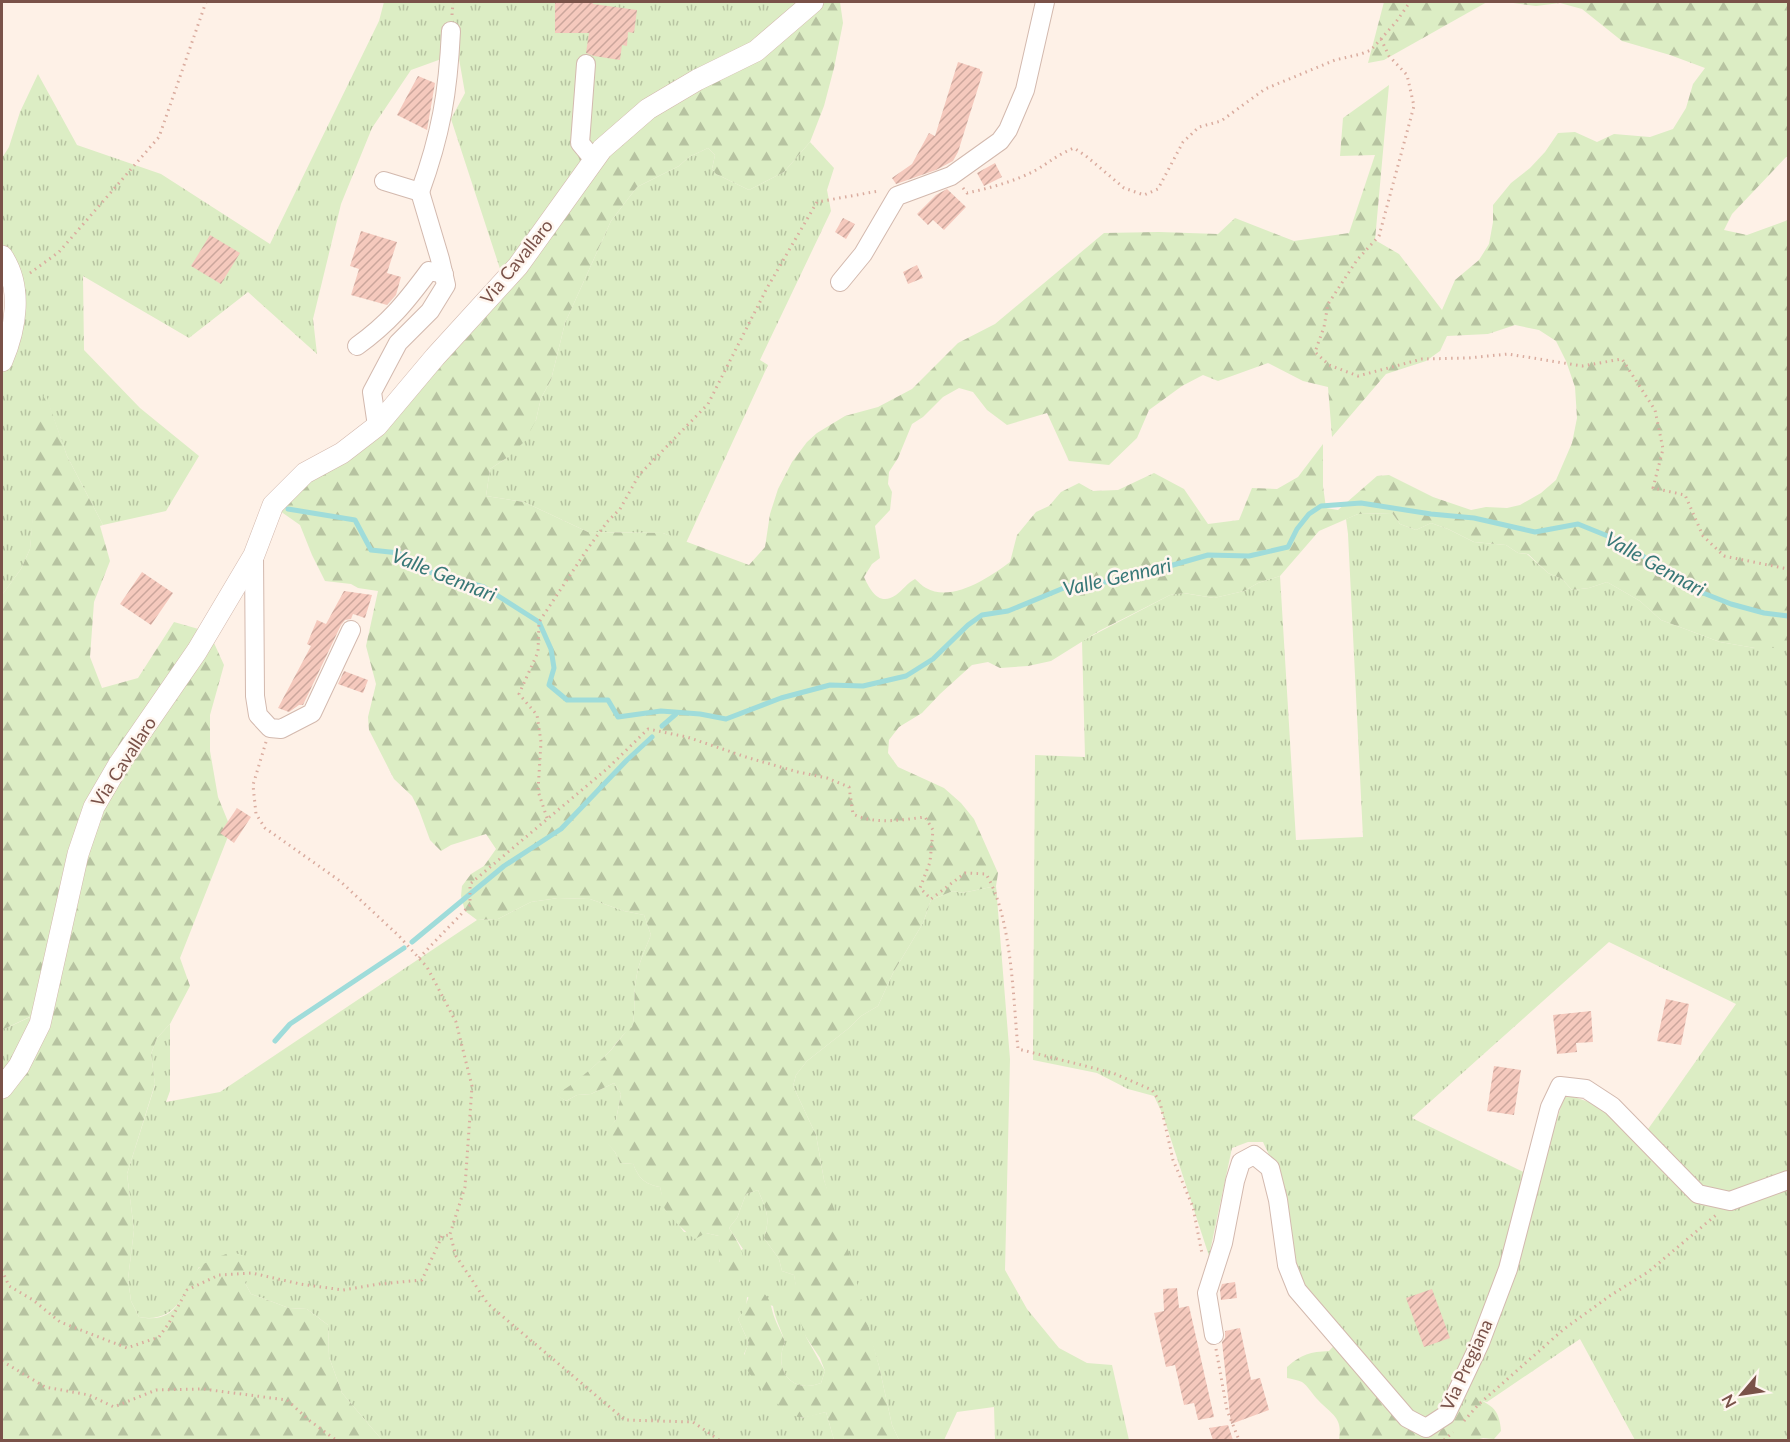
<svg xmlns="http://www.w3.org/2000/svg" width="1790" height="1442" font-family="Lato,sans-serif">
<defs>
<pattern id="grass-tufts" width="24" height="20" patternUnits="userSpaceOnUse" patternTransform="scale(1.5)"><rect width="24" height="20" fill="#dcedc4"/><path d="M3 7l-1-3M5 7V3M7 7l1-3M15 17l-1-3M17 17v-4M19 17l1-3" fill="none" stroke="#b7c3a1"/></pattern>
<pattern id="forest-firs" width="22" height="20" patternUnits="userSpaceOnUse" patternTransform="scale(1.5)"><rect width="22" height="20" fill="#dcedc4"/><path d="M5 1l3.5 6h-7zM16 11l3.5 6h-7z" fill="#b7c3a1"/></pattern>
<pattern id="building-hatch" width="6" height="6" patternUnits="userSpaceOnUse" patternTransform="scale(1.5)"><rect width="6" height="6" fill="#f5c9bd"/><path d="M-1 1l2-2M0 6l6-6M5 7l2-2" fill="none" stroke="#cba69c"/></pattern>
</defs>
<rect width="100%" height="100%" fill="#fef1e7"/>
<g fill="url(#grass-tufts)" fill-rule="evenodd">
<polygon points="384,2 812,2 504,281 451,119 465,93 458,53 411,70 372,128 341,204 313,319 317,354 248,292 189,338 83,276 84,350 140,408 199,456 166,511 103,525 67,456 45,394 30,549 21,569 2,595 2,351 13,315 2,261 2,158 9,147 20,112 38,74 77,145 161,174 270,244 379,21"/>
<polygon points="810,142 834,168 827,190 831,211 760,360 768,365 686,543 663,533 588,532 524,502 486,496 490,469 508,457 536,420 541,398 551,380 565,323 611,221 637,187 679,166 689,157 708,148 715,155 712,169 716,174 749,190 784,172"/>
<path d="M1392,513L1400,524L1416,530L1431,523L1448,529L1474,542L1506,545L1518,553L1527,554L1548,573L1562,579L1572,590L1589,588L1607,582L1640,601L1661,620L1720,642L1755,648H1788V1440H1635L1580,1339L1487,1402L1479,1400L1448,1418L1419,1421L1304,1287L1294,1259L1275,1168L1263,1142H1248L1232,1148L1209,1256L1163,1115L1154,1096L1128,1089L1097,1073L1033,1060L1035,755L1085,757L1082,641L1170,595L1183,593L1214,598L1244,591L1258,583L1280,576L1296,840L1363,837L1348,534L1346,519L1358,514ZM1609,942L1736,1004L1639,1142L1598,1105L1565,1094L1538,1179L1412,1118Z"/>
<polygon points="996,886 1010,1059 1005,1270 1027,1309 1059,1348 1087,1363 1112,1365 1129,1440 995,1440 994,1407 957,1412 944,1440 899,1440 892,1425 879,1366 824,1180 816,1135 793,1086 796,1075 807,1061 849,1028 861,1016 878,1006 893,973 923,923 931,900 953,891 962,893"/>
<path d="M558,898L590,899L624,911L644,915L651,935C645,950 638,964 636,980C633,996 636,1011 632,1028C622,1034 617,1043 609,1052C593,1068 576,1083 557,1095L566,1101L577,1095L591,1094L614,1083L621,1094L616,1120L608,1130L607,1142L615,1152L620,1163L633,1164C639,1178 644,1184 660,1187L666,1211L676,1221L684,1232L706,1233L719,1236V1262L743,1249L729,1228L737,1218L746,1194L758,1190C766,1209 771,1217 764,1238L779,1259L782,1271L794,1275L806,1337L825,1371L821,1383C791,1395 773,1369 785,1342C781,1329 775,1319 773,1306L747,1297L746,1309L738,1319L749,1343L744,1354L801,1418L826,1412L834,1440H382L342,1393L329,1357L328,1325L307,1309L289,1308L251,1294L245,1283L199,1267C186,1293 175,1324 139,1317L131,1301L128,1279L134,1230L127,1174L155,1085L151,1054L157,1038L170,1024V1091L166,1102L220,1092L477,920L498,919L531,902Z"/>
<polygon points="39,1013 2,1087 2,1030"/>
</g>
<g fill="url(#forest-firs)" fill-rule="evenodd">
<path d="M812,2H840L843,23L834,68L824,106L810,142L784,172L749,190L716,174L712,169L715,155L708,148L689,157L679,166L637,187L611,221L565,323L551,380L541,398L536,420L525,441L508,457L490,469L486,496L524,502L588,532L663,533L749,565L765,547L770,514L778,489L792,462L807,442L817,433L845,416L878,407L912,389L958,343L995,324L1104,233L1159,232L1218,234L1235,218L1294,241L1349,233L1375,155L1340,156L1343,118L1389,85L1375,240L1399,254L1442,310L1455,280L1479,260L1489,244L1493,222V205L1511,183L1530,168L1545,152L1558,133L1575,132L1597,142L1614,134L1650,137L1673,129L1686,108L1693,84L1705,68L1670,55L1622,41L1582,9L1560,3L1536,6L1506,2H1788V155L1732,214L1724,230L1747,235L1788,220V648H1755L1720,642L1661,620L1640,601L1607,582L1589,588L1572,590L1562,579L1548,573L1528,554L1518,553L1506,545L1474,542L1448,529L1431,523L1416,530L1400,524L1392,513L1358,514L1319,531L1280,576L1258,583L1244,591L1214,598L1184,593L1170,595L1099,631L1051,661L1028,666L1000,668L988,662L972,665L940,694L922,713L899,727L889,740L888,753L898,767L944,788L961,803L974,819L998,873L996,886L962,893L953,891L931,900L923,923L893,973L878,1006L861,1016L849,1028L807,1061L796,1075L793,1086L816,1135L824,1180L847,1246L879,1366L892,1425L899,1440H834L826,1412C817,1414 806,1419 798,1417C783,1413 750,1380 745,1365C743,1356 745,1351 749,1343L738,1319C748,1307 745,1299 755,1287C772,1297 769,1302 775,1319C778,1327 782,1333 785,1342C773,1369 791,1395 821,1383L825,1371L820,1358L806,1337L792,1300L796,1288L794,1275L782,1271L779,1259L764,1238C771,1217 766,1209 758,1190L746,1194L737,1218L729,1228C741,1247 753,1264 732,1283C716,1270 719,1256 719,1236L706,1233L695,1239C688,1234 670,1218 666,1211C662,1205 662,1194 660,1187C644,1184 639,1178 633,1164L620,1163L615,1152L606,1142L608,1129L616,1120L621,1094L614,1083L591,1094L577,1095L566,1101L556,1095C575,1083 593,1068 609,1052C617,1044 622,1034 632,1027C636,1011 633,996 636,980C638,964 645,950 651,935L644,915L624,911L590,899L558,898L531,902L498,919L477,920L465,911L461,896L462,886L471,874L484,866L496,849L486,834L451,845L441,851L430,840L419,810L412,796L394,779L369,730L368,717L376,684L366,646L378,591L358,588L351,584L325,581L312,555L300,525L270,504L374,420L640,114L704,80ZM1515,325L1539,330L1556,341L1566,361L1575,387L1577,418L1572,443L1556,480L1541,493L1520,505L1507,508L1486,507L1471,510L1433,497L1389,475L1377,476L1338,510L1326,508L1323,486V444L1298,477L1277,489L1252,488L1239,520L1208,524L1184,489L1154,473L1118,490L1093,491L1079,483L1061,492L1049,506L1036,512L1017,535L1010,562C990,577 952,603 926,588C922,586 919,582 915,579C907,583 903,590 896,595C879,607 870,590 864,577L872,564L880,558L875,526L890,510L892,492L888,484L889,472L898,458L912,424L923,417L943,397L959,388L973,392L987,410L1007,425L1047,413L1069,461L1109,465L1137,438L1149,410L1182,386L1203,375L1218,381L1268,363L1303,381L1328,387L1332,437L1386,374L1426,361L1440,351L1447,336L1488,334Z"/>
<polygon points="1384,2 1487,2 1384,60 1368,63"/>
<path d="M45,392L67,456L103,525L100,526L110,561L94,602L90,657L102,688L138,678L174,622L209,632L224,665L210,715V751L218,797L231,829L180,958L190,986L170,1024L157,1038L151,1054L155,1084L127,1174L134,1230L128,1279L131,1301L139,1317C180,1325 181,1293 198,1269C204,1261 222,1256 231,1252L246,1256L252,1268L245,1283L251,1294L289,1308L307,1309L328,1325L329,1357L342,1393L382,1440H2V1087L38,1013L2,1030V595L21,569L30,549L34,499V428Z"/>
<path d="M1343,1336L1417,1420C1447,1418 1455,1422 1471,1394C1489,1406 1499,1405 1501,1431L1494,1439L1483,1438L1476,1440H1339C1343,1417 1332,1415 1318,1400C1313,1395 1308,1386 1302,1382C1298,1380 1292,1379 1287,1378V1367C1302,1354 1310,1352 1329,1351Z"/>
</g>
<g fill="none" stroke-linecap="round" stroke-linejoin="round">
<g stroke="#9fdcda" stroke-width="5">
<polyline points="288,509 355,520 371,550 399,553 422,570 484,587 539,622 551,649 554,668 549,685 567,700 608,700 618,717 661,711 700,714 726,719 781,698 830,685 863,686 906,676 933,659 968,625 982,615 1008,611 1071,585 1117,581 1208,555 1249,556 1288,547 1297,529 1309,514 1321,506 1361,503 1431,514 1474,518 1535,532 1578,524 1620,541 1693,589 1731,604 1764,613 1788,616"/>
<polyline points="662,726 676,714"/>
<polyline points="412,942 504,866 561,829 627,760 652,737"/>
<polyline points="275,1041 290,1024 404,948"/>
</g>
</g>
<g fill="url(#building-hatch)">
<polygon points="555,2 593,2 593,4 637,10 634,33 628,32 627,46 622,45 620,60 594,56 586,53 589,33 555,33"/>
<polygon points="958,62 980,69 980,71 983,72 958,152 953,161 936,170 896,184 892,178 912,164 929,133 935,136"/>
<polygon points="418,76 435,83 427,130 397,115"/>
<polygon points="995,163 1002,177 984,186 977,173"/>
<polygon points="947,189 966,207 944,230 933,220 928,225 917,214 936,195"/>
<polygon points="843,218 855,224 846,239 835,232"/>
<polygon points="361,231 397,242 387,273 401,277 396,295 387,305 351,295 359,269 350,266"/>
<polygon points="210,235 240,253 221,284 191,266"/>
<polygon points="917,265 923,278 908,284 903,272"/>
<polygon points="142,572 173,593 151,625 120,604"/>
<polygon points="344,591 372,595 365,618 353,614 351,619 345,620 341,625 303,705 299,705 289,712 278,708 311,646 307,644 317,620 326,624"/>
<polygon points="344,671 368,680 363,693 338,684"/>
<polygon points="237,808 251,817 234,843 220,833"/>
<polygon points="1666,999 1689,1004 1681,1045 1657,1041"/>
<polygon points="1591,1011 1593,1042 1576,1043 1577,1052 1557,1054 1553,1015"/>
<polygon points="1494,1066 1521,1070 1514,1115 1487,1111"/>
<polygon points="1235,1282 1237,1298 1221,1300 1220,1290 1222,1284"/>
<polygon points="1177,1288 1179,1308 1189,1306 1214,1417 1198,1420 1194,1403 1184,1405 1175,1365 1166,1367 1154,1313 1164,1311 1163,1289"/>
<polygon points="1432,1289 1450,1338 1424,1347 1406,1298"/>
<polygon points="1240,1328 1251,1380 1260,1378 1269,1410 1231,1424 1222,1342 1225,1338 1225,1331"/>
<polygon points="1228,1425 1233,1440 1213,1440 1209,1428"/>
</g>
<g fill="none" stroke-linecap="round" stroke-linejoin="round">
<g stroke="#d3b9ae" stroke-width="20">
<g id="minor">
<polyline points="586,64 580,143 594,160"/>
<path d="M420,192C441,134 448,93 451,31"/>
<polyline points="840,282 863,254 897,196 951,176 1000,141 1008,130 1025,90 1045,2"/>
<path d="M357,346C389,323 406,302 429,271L444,274"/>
<polyline points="377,426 372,392 398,343 430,311 446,285 440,259 420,192 384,181"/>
<polyline points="254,555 255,696 258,715 270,728 281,729 312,713 351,630"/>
<polyline points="1214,1335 1207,1293 1223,1243 1235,1181 1241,1162 1254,1155 1270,1168 1278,1200 1287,1265 1297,1290 1407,1418 1426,1428 1446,1415 1480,1343 1508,1269 1550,1107 1560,1086 1586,1089 1612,1106 1698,1194 1730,1201 1788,1180"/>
</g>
</g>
<g stroke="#d3b9ae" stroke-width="22">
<g id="tertiary">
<path d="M2,256C23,287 16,329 2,361"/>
<polyline points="2,1088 19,1066 40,1024 78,854 94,807 119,764 197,651 254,555 273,505 305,473 342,453 377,426 435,357 518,266 602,149 648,109 697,80 756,51 813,2"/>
</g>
</g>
<g stroke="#daac9f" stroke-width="3" stroke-dasharray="1.5 4.5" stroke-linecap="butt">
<polyline points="452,15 453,2"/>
<polyline points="1381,39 1389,56 1407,75 1414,106 1379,236 1357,260 1328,304 1324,327 1315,352 1329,365 1358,376 1422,359 1468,358 1508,354 1582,366 1622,359 1655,410 1663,449 1653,488 1685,495 1703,536 1724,556 1788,569"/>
<path d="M963,188L967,193C990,188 1016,181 1036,170C1050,162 1057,155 1074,148L1086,156L1124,188L1144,195L1158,189L1183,142L1199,127L1221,121L1265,89L1335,60L1361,54L1371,50L1396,22L1410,2"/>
<polyline points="30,273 59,252 159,137 206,2"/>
<polyline points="266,742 253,785 256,814 265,828 340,881 399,936 427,967 456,1022 472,1086 465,1187 450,1234 456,1256 488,1304 625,1420 693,1422 719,1440"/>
<polyline points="547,818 538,791 541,742 537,715 519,694 538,652 539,622 586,551 607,522 620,509 639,475 708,404 767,288 817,202 879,191"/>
<path d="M419,958L470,905V884L608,768L648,729L687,737L749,758L798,772L827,778L849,787L853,814C876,825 900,820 925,817L933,830L930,862L920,888L931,899L965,873L986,874C1012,917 1013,998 1018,1049L1113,1073L1152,1090L1160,1102L1173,1160L1193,1207L1202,1254"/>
<polyline points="2,1270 9,1286 33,1300 60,1322 127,1348 159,1337 169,1323 187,1290 219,1275 252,1273 300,1284 343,1290 379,1284 422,1280 442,1236 449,1235"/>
<polyline points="1216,1349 1227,1410 1239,1440"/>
<polyline points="2,1361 45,1387 89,1395 114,1407 156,1390 203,1389 287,1400 310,1421 336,1440"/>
<polyline points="1464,1421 1478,1405 1564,1329 1611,1295 1648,1272 1716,1215"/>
<polyline points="1444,1440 1453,1432"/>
</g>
<use href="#minor" stroke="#fff" stroke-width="18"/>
<use href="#tertiary" stroke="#fff" stroke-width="21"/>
</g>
<g text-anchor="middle" stroke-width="5" stroke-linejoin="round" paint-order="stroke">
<g font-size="18" fill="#7a5249" stroke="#fff6ef">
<text transform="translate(517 262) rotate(-51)" y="6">Via Cavallaro</text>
<text transform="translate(124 762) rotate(-57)" y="6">Via Cavallaro</text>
<text transform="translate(1467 1365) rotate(-65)" y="6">Via Pregiana</text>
</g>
<g font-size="20" font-style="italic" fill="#387877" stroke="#fff6ef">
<text transform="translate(1655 564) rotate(29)" y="7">Valle Gennari</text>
<text transform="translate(444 575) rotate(22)" y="7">Valle Gennari</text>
<text transform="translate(1117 577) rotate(-13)" y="7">Valle Gennari</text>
</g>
</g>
<rect width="1790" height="1442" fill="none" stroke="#7a5249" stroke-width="6"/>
<g transform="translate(1742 1394) rotate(241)" stroke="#fff6ef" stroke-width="4.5" paint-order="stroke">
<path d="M0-4.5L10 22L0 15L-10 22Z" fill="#7a5249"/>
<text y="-9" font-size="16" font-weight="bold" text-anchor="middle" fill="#7a5249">N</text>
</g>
</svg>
